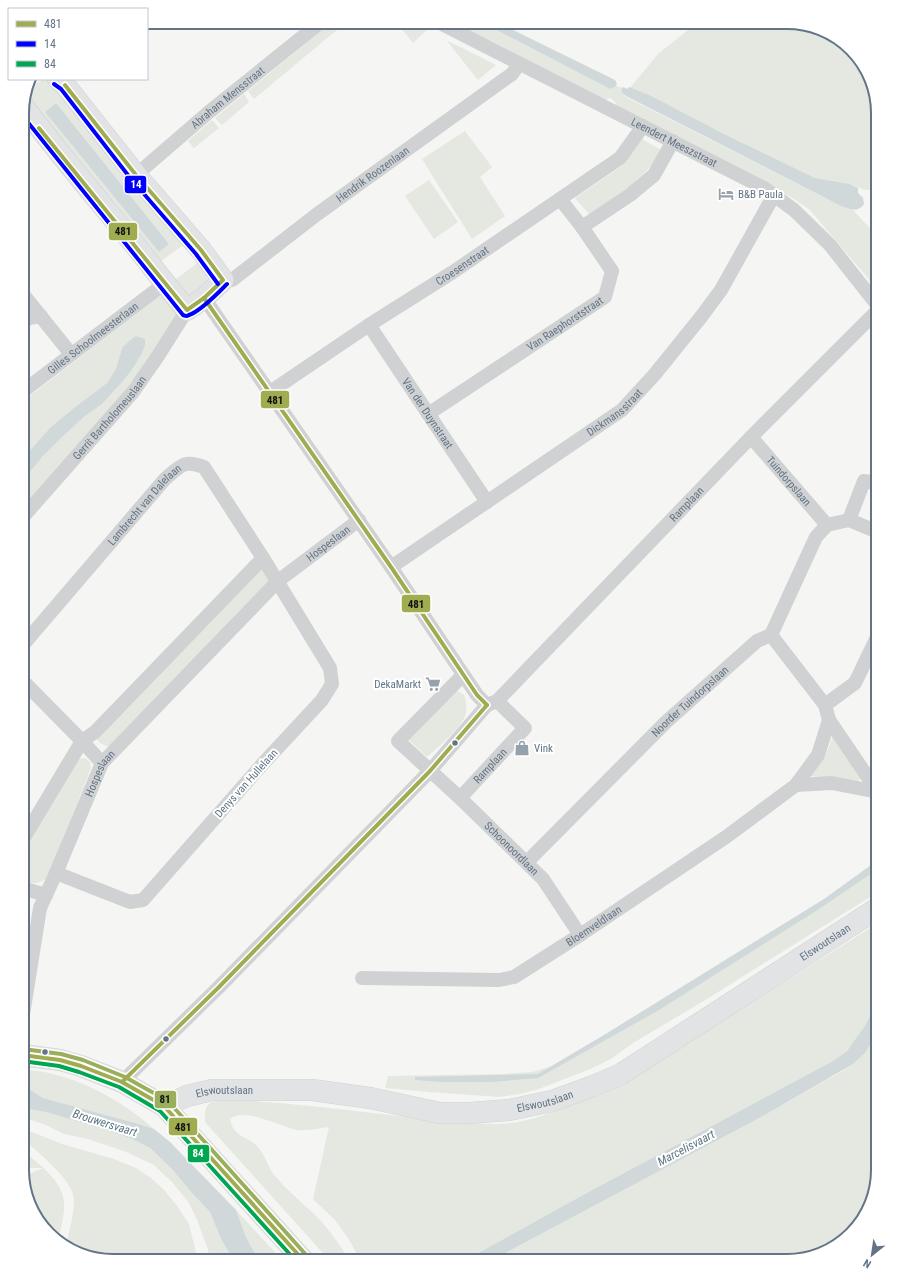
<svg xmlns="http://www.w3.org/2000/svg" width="900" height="1283" font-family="'Roboto Condensed',sans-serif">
<rect width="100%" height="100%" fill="#f5f5f3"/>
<g fill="#e4e8e1" fill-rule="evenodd">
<polygon points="332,22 338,29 254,99 248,91"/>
<polygon points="396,22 414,22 428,29 413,43"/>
<polygon points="450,22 482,22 610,89 615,87 616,86 622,88 621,92 626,97 841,206 852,209 878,237 878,245 876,248 878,250 878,290 809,209 791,197 618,108 615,102 610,98 603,101 490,40 489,42"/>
<polygon points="698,22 793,22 833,34 866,67 878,113 878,190 865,190 850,184 815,178 630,88 658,54"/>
<polygon points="447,41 452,43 496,65 478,80"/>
<path d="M48,79L186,243L154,266L26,98C30,88 37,80 48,79ZM56,103L169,244L159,252L45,112Z"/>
<polygon points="244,94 249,102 222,125 215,118"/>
<polygon points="212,120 219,128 194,148 188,141"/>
<polygon points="465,131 492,167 480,177 505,216 472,239 422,159"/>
<polygon points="642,139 661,150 651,166 632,185 612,200 589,214 575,198 622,166"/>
<polygon points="429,180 458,222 434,239 405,196"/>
<polygon points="201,260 208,275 206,285 192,296 182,294 170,284"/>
<polygon points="161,295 177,314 139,379 22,510 22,482 42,457 62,437 85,416 102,404 131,371 141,355 122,348 116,369 107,383 74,408 51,427 22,460 22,402"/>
<polygon points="261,568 270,581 109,747 100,743 96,738"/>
<path d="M456,690L464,695C466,702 468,709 465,716C461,728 437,748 427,757L408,739Z"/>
<polygon points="833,736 862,778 857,781 811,776 825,757"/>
<path d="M85,758L90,762L91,768L48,877C40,884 32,885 22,880V849L72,764L77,759Z"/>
<polygon points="878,862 878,892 707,999 633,1043 611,1059 588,1070 536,1090 519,1094 500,1097 429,1092 385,1088 388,1076 500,1074 532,1072 553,1066 822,903"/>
<polygon points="22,897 30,902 22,950"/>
<path d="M878,923V1000L866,1024L847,1051L833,1061L583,1195L464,1261H363L358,1257L350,1241L335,1220L313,1199L329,1127C320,1128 308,1131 298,1130C281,1128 245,1106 230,1119C233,1137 247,1136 257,1146C265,1154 267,1166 274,1175C287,1190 302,1203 316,1216C329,1229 340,1245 350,1261H330L205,1122C205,1114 204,1106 212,1102C222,1096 251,1101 263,1102C312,1105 360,1112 408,1117C438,1120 467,1124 497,1124C546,1124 597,1090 638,1068C720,1023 799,973 878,923Z"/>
<polygon points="878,1032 878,1170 866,1215 833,1249 787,1261 490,1261 763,1116 839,1073 853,1064 865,1053"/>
<path d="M22,1070C67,1070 121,1099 154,1129L139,1124L43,1098L29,1089L22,1078Z"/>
<polygon points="22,1108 46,1112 100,1128 130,1138 150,1148 172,1169 191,1192 210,1212 221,1239 234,1261 210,1261 208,1250 198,1222 189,1203 172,1182 154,1165 124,1151 88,1139 64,1134 46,1125 26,1118 22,1118"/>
<path d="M22,1128L62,1144L114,1159L136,1168L151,1178L164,1190L177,1206L189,1224L198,1261H107L81,1253L66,1246C69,1232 74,1215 74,1200C74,1180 36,1151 22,1138Z"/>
<path d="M22,1150C38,1163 62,1180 64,1202C65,1214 61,1228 58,1239L34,1216L24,1176L43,1168H24L22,1165Z"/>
<polygon points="236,1210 283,1261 259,1261 246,1237"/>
</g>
<g fill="#d0d8da">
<polygon points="497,22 615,80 617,84 615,87 610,89 491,27 492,23"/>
<path d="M623,87L627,89L629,87L651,96L724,134L815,178L850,184L858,188V193L863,198L864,204C858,213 850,209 841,206L626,96L621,92L622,88Z"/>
<polygon points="56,103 169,244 159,252 45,112"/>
<polygon points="136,336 145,339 145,345 141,355 131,371 121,383 102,404 85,416 62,437 42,457 22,482 22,460 25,456 51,427 74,408 107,383 116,369 122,348 128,342"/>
<polygon points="878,860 878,869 816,911 659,1010 538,1078 491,1082 441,1082 415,1080 415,1077 538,1074 604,1035 824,899"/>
<polygon points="878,1000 878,1032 865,1053 853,1064 763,1116 490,1261 464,1261 583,1195 833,1061 847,1051 866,1024"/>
<polygon points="22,1078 29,1089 43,1098 139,1124 154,1129 170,1142 236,1210 246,1237 259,1261 234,1261 221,1239 210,1212 191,1192 172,1169 150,1148 130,1138 100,1128 46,1112 22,1108"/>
</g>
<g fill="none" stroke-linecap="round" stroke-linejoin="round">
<g stroke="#d1d3d4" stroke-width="22">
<g id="secondary">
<path d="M23,106C57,151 94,195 130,239C149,262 167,287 187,310L204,298L223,280L201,250L136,175L65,85L58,79"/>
<polyline points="22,1055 60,1060 81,1066 122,1082 164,1106 304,1261"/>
<path id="s18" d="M164,1106L187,1096L212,1090H312L370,1098L440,1113H469L509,1110L552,1101L593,1086L621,1074L878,908"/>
</g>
</g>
<g stroke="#d0d1d2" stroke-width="14">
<path id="s1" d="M438,22L764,188L794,210L830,245L878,306"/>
<path id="s2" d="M136,175L209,112L321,22"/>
<polyline points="582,227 630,195 654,175 673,141"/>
<path id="s3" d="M223,280H232L316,215L512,74L519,64"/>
<polyline points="22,293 71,354"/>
<polyline points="204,298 391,567 477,695 487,705"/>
<polyline points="22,323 29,318 41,316"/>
<path id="s4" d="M369,325L487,502"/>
<path id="s5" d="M22,392L164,284"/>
<path id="s6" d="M270,392L369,325L453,272L620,158L643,126"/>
<path id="s7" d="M428,414L605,297L612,271L582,227L560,199"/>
<path id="s8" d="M751,437L827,525"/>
<path id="s9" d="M22,518L133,392L158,356L187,310"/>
<polyline points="849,520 864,481 878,483"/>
<polyline points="827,525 849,520 878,532"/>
<path id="s10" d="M391,567L622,410L655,374L701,317L721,290L774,195"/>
<polyline points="771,635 825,705 829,720 878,792"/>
<path id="s11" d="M22,646L165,479C181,466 183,459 204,467L263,558L330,668L332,684L322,700L259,768L143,900L130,902L56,873"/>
<path id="s12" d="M463,675L398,741L460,798L543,879L580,935"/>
<polyline points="22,680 82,741 102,763"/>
<polyline points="825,705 855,683 878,635"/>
<polyline points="796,785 832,783 878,792"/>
<path id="s13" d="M460,798L525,728L497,701"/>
<polyline points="22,841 82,741 95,732 263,558"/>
<path id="s14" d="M527,862L666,722L757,641L771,635L816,537L827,525"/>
<polyline points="22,888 46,895"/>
<path id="s15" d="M362,978L499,980L514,977L580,935L726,837L796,785L818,755L829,720"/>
<path id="s16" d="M22,1021L40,908L56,873L102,763L278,581L359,520"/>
<path id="s17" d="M122,1082L219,987L430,771L487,705L497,701L751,437L878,310"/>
</g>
<use href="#secondary" stroke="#e2e3e4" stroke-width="21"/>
<g stroke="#fff" stroke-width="7">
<g id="bus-1">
<polyline points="39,128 187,310 204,298 223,280 201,250 136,175 65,85"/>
<polyline points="204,298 391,567 477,695 487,705"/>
<polyline points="22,1055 60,1060 81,1066 122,1082 164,1106 304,1261"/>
<polyline points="122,1082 219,987 430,771 487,705"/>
</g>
</g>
<g stroke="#fff" stroke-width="7">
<g id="bus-2">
<polyline points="54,84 61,89 131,179 196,254 218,284"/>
<path d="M22,115L183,315C186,316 186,317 189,315C201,311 218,293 227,284"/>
</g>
</g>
<g stroke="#fff" stroke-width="7">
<polyline id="bus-3" points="22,1061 59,1066 79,1072 119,1087 160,1111 296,1261"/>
</g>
<g stroke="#fff" stroke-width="7">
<polyline id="bus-4" points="23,1049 61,1054 83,1060 125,1077 168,1101 308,1257"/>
</g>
<use href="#bus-1" stroke="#a1ac50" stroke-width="4"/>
<use href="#bus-2" stroke="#00f" stroke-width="4"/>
<use href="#bus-3" stroke="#00a651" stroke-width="4"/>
<use href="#bus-4" stroke="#9aaf5c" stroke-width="4"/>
</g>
<defs>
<g id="hotel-bare" transform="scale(1.2)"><path d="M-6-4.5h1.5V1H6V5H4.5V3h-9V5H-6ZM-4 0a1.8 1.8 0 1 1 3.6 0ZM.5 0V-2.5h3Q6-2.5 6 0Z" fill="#95a1ac" stroke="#fff" stroke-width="2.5" paint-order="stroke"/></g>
<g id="supermarket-bare" transform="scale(1.2)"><path d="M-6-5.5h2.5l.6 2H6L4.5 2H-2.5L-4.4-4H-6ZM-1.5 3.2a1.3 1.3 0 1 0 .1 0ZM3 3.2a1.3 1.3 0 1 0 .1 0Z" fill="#95a1ac" stroke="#fff" stroke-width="2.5" paint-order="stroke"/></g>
<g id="shop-bare" transform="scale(1.2)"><path d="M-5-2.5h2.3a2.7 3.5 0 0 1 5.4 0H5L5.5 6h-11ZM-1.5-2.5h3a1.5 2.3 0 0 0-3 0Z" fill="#95a1ac" stroke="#fff" stroke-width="2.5" paint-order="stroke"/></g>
</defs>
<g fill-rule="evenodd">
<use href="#hotel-bare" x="726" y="194"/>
<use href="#supermarket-bare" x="433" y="684"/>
<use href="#shop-bare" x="522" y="748"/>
</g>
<g fill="#627486" stroke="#fff" stroke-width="1.5">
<circle cx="455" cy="743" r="3.5"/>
<circle cx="166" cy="1039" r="3.5"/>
<circle cx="45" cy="1052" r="3.5"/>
</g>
<g text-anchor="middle" stroke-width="4" stroke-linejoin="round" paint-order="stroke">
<g font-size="11" fill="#627486" stroke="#fff">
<text dy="4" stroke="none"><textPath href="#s2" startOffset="120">Abraham Mensstraat</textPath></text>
<text dy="4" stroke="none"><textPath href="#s1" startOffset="265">Leendert Meeszstraat</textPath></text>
<text dy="4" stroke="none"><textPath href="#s3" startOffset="185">Hendrik Roozenlaan</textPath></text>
<text dy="4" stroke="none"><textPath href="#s6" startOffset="230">Croesenstraat</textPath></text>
<text dy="4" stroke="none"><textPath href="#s7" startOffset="164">Van Raephorststraat</textPath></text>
<text dy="4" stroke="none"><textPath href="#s5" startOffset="89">Gilles Schoolmeesterlaan</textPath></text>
<text dy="4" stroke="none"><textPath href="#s10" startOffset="272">Dickmansstraat</textPath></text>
<text dy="4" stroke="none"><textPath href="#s4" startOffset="106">Van der Duynstraat</textPath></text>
<text dy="4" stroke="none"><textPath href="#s9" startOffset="133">Gerrit Bartholomeuslaan</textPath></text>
<text dy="4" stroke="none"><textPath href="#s8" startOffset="58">Tuindorpslaan</textPath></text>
<text dy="4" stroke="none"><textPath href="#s17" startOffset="809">Ramplaan</textPath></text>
<text dy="4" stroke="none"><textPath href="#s11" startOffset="187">Lambrecht van Dalelaan</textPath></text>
<text dy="4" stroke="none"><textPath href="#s16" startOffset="588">Hospeslaan</textPath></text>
<text dy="4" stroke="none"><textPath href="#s14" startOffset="229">Noorder Tuindorpslaan</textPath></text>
<text dy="4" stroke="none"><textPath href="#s13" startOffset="44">Ramplaan</textPath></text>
<text dy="4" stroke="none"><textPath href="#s16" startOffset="262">Hospeslaan</textPath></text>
<text transform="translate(246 783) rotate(-48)" y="4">Denys van Hullelaan</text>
<text dy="4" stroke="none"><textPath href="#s12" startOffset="249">Schoonoordlaan</textPath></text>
<text dy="4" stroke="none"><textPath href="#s15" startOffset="247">Bloemveldlaan</textPath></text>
<text dy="4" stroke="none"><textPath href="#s18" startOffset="711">Elswoutslaan</textPath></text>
<text dy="4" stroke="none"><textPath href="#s18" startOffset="63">Elswoutslaan</textPath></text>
<text dy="4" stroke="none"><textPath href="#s18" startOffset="387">Elswoutslaan</textPath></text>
</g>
<g font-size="11" fill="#627486" stroke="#fff" text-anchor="start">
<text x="738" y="198">B&amp;B Paula</text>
<text x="421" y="688" text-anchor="end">DekaMarkt</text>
<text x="534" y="752">Vink</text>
</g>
<g font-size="12" font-style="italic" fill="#5d7783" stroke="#fff">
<text transform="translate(105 1123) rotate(17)" y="4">Brouwersvaart</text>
<text transform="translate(686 1148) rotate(-28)" y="4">Marcelisvaart</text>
</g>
</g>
<path d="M0 0H900V1283H0ZM113 29H787A84 84 0 0 1 871 113V1170A84 84 0 0 1 787 1254H113A84 84 0 0 1 29 1170V113A84 84 0 0 1 113 29Z" fill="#fff" fill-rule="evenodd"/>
<path fill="none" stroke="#627486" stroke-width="2" d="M113 29H787A84 84 0 0 1 871 113V1170A84 84 0 0 1 787 1254H113A84 84 0 0 1 29 1170V113A84 84 0 0 1 113 29Z"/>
<g stroke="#fff" stroke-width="1.5">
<rect x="124" y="175" width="23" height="19" rx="4" fill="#00f"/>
<rect x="108" y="222" width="30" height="19" rx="4" fill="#a1ac50"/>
<rect x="260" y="390" width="30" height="19" rx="4" fill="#a1ac50"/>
<rect x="401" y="594" width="30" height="19" rx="4" fill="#a1ac50"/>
<rect x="154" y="1090" width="23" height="19" rx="4" fill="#9aaf5c"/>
<rect x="168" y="1117" width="30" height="19" rx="4" fill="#a1ac50"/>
<rect x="187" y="1144" width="23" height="19" rx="4" fill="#00a651"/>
</g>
<g font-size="11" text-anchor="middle" font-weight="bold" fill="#fff">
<text x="136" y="188">14</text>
<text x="198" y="1157">84</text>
</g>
<g font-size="11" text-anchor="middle" font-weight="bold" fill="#111">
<text x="123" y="235">481</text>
<text x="275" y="404">481</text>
<text x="416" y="608">481</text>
<text x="165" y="1103">81</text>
<text x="183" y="1131">481</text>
</g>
<rect x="8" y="8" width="140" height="72" fill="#ffffff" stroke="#c0c7cf"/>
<rect x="16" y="21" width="20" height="6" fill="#a1ac50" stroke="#c0c7cf"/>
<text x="44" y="28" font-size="12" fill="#627486">481</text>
<rect x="16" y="41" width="20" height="6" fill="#0000ff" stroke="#c0c7cf"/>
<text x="44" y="48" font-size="12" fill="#627486">14</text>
<rect x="16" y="61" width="20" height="6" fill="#00a651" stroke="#c0c7cf"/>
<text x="44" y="68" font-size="12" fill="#627486">84</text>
<g transform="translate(872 1255) rotate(210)" stroke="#ffffff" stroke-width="3" paint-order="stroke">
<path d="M0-3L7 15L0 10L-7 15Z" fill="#627486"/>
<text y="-6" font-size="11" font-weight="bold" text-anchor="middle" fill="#627486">N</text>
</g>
</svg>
